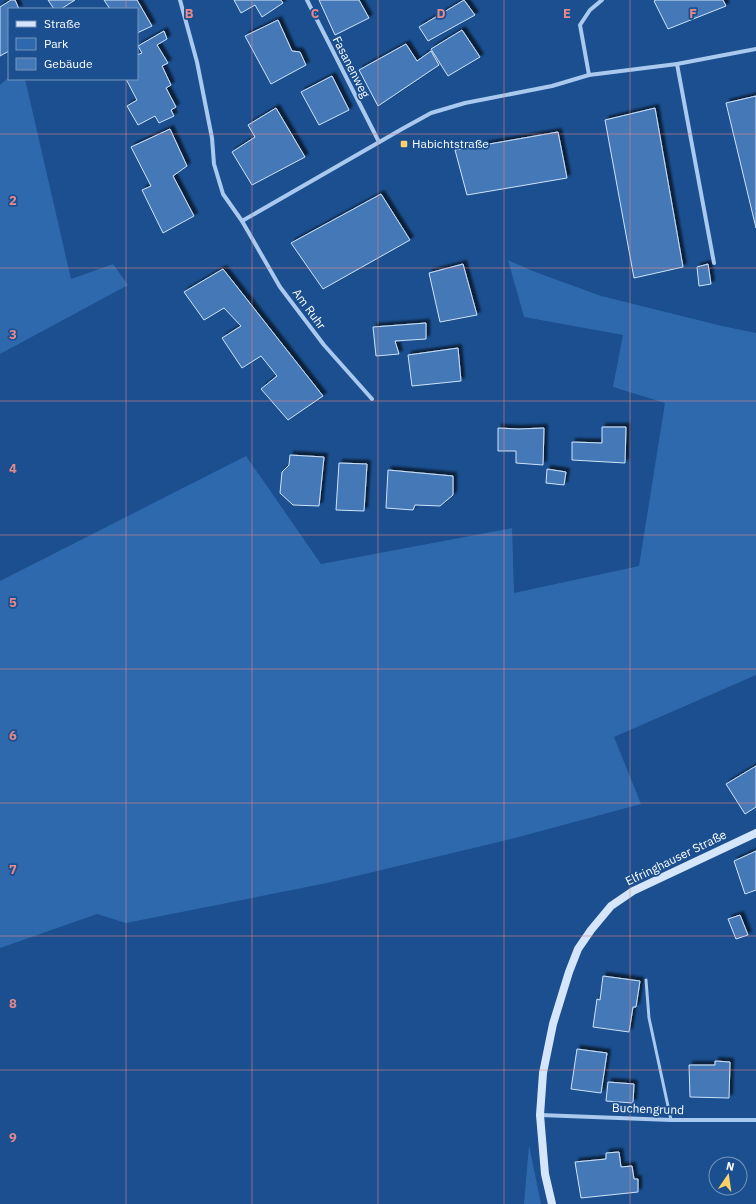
<svg xmlns="http://www.w3.org/2000/svg" width="756" height="1204" font-family="'IBM Plex Sans',sans-serif">
<defs>
<filter id="shadow"><feDropShadow dx="3.5" dy="-3.5" stdDeviation="1" flood-color="#0009"/></filter>
</defs>
<rect width="100%" height="100%" fill="#1b4f8f"/>
<g fill="#2e69ad">
<polygon points="9,77 9,79 25,79 71,279 113,264 128,285 0,354 0,85"/>
<polygon points="508,260 530,270 601,296 722,326 756,333 756,675 614,737 641,804 515,838 327,883 126,923 97,914 0,948 0,581 246,456 321,564 512,528 514,593 639,566 665,403 613,387 623,335 524,317"/>
<polygon points="529,1145 541,1204 524,1204"/>
</g>
<g fill="#4478b7" stroke="#cfe3fa" filter="url(#shadow)">
<polygon points="11,0 15,0 19,9 9,9 9,51 0,56 0,7"/>
<polygon points="48,0 75,0 61,9 54,9"/>
<polygon points="104,0 137,0 152,26 137,33 137,9 110,9"/>
<polygon points="234,0 281,0 283,3 262,17 255,5 241,13"/>
<polygon points="319,0 359,0 369,18 335,35"/>
<polygon points="464,0 475,15 428,41 419,27"/>
<polygon points="656,0 723,0 726,6 668,29 654,1"/>
<polygon points="278,20 292,51 300,52 306,65 271,84 245,36"/>
<polygon points="462,30 480,57 448,76 431,49"/>
<polygon points="164,31 167,39 157,45 168,63 162,66 171,85 166,88 176,107 171,110 174,116 159,123 155,116 138,125 127,106 137,100 126,79 137,79 137,55 142,53 138,46"/>
<polygon points="406,44 417,61 431,51 439,65 378,106 359,70"/>
<polygon points="332,76 349,110 319,125 301,92"/>
<polygon points="756,96 756,228 726,103"/>
<polygon points="276,108 305,157 252,185 232,152 255,137 248,125"/>
<polygon points="655,108 683,267 634,278 605,120"/>
<polygon points="170,129 187,166 173,176 194,216 163,233 142,190 151,186 131,147"/>
<polygon points="558,132 567,178 467,195 455,150"/>
<polygon points="381,194 410,240 323,289 291,243"/>
<polygon points="463,264 477,315 440,322 429,273"/>
<polygon points="708,264 711,284 699,286 697,267"/>
<polygon points="223,269 323,396 288,420 261,389 277,376 261,356 242,368 222,338 241,326 224,308 204,320 184,292"/>
<polygon points="426,323 426,339 395,341 399,354 376,356 373,327"/>
<polygon points="458,348 461,381 412,386 408,355"/>
<polygon points="602,427 626,427 625,463 572,460 572,442 602,443"/>
<polygon points="498,428 518,429 544,428 543,465 516,463 516,451 498,451"/>
<polygon points="290,455 324,457 319,506 293,505 280,493 282,472 289,465"/>
<polygon points="339,463 367,464 364,511 336,510"/>
<polygon points="547,469 566,472 564,485 546,483"/>
<polygon points="388,470 453,476 453,495 440,506 415,505 413,510 386,508"/>
<polygon points="756,766 756,807 745,814 726,784"/>
<polygon points="756,851 756,890 745,894 734,861"/>
<polygon points="740,915 748,935 736,939 728,919"/>
<polygon points="603,976 640,981 636,1007 633,1007 629,1032 593,1027 597,999 600,1000"/>
<polygon points="577,1049 607,1053 601,1093 571,1089"/>
<polygon points="715,1061 730,1062 729,1098 690,1097 689,1065 715,1065"/>
<polygon points="608,1082 634,1084 633,1103 606,1101"/>
<polygon points="619,1152 621,1167 632,1166 634,1179 638,1179 638,1192 581,1198 575,1162 606,1159 606,1153"/>
</g>
<g fill="none" stroke-linecap="round" stroke-linejoin="round">
<polyline stroke="#a9c9ee" stroke-width="3" points="646,980 649,1018 671,1120"/>
<g stroke="#a9c9ee" stroke-width="4">
<polyline points="180,0 197,62 212,138 214,164 223,194 242,221 280,287 324,345 372,399"/>
<polyline points="307,0 379,142"/>
<polyline points="677,64 714,263"/>
<polyline points="589,75 580,25 590,10 602,0"/>
<polyline points="242,221 402,129 431,113 465,103 552,86 589,75 677,64 756,49"/>
<polyline points="540,1115 671,1120 756,1120"/>
</g>
<polyline stroke="#d6e6fa" stroke-width="8" points="552,1204 545,1174 540,1115 543,1073 553,1024 569,972 578,949 591,930 611,906 633,891 756,833"/>
</g>
<path fill="none" stroke="#e88989" stroke-width="1" stroke-opacity="0.55" d="M126,0V9M252,0V1204M378,0V1204M504,0V1204M630,0V1204M126,79V1204M0,134H756M0,268H756M0,401H756M0,535H756M0,669H756M0,803H756M0,936H756M0,1070H756"/>
<rect fill="#ffd166" stroke="#1b4f8f" stroke-width="1.5" x="400" y="140" width="8" height="8" rx="2"/>
<g text-anchor="middle" stroke-width="3.5" stroke-linejoin="round" paint-order="stroke">
<g font-size="12" fill="#fff" stroke="#1b4f8f">
<text transform="translate(351 67) rotate(63)" y="4">Fasanenweg</text>
<text transform="translate(309 309) rotate(54)" y="4">Am Ruhr</text>
<text transform="translate(676 858) rotate(-26)" y="4">Elfringhauser Straße</text>
<text transform="translate(648 1109) rotate(2)" y="4">Buchengrund</text>
</g>
<g font-size="12" fill="#fff" stroke="#1b4f8f" text-anchor="start">
<text x="412" y="148">Habichtstraße</text>
</g>
</g>
<g font-size="13" text-anchor="middle" font-weight="bold" fill="#e88989" stroke="#1b4f8f" stroke-width="3.5" stroke-linejoin="round" paint-order="stroke">
<text x="189" y="18">B</text>
<text x="315" y="18">C</text>
<text x="441" y="18">D</text>
<text x="567" y="18">E</text>
<text x="693" y="18">F</text>
<text x="13" y="205">2</text>
<text x="13" y="339">3</text>
<text x="13" y="473">4</text>
<text x="13" y="607">5</text>
<text x="13" y="740">6</text>
<text x="13" y="874">7</text>
<text x="13" y="1008">8</text>
<text x="13" y="1142">9</text>
</g>
<rect x="8" y="8" width="130" height="72" fill="#1b4f8f" stroke="#7695bc"/>
<rect x="16" y="21" width="20" height="6" fill="#d6e6fa" stroke="#7695bc"/>
<text x="44" y="28" font-size="12" fill="#ffffff">Straße</text>
<rect x="16" y="38" width="20" height="12" fill="#2e69ad" stroke="#7695bc"/>
<text x="44" y="48" font-size="12" fill="#ffffff">Park</text>
<rect x="16" y="58" width="20" height="12" fill="#4478b7" stroke="#7695bc"/>
<text x="44" y="68" font-size="12" fill="#ffffff">Gebäude</text>
<g transform="translate(728 1176) rotate(13)"><circle r="19" fill="#1b4f8f" stroke="#7695bc"/>
<path d="M0-3L7 15L0 10L-7 15Z" fill="#ffd166"/>
<text y="-6" font-size="11" font-weight="bold" text-anchor="middle" fill="#ffffff">N</text>
</g>
</svg>
